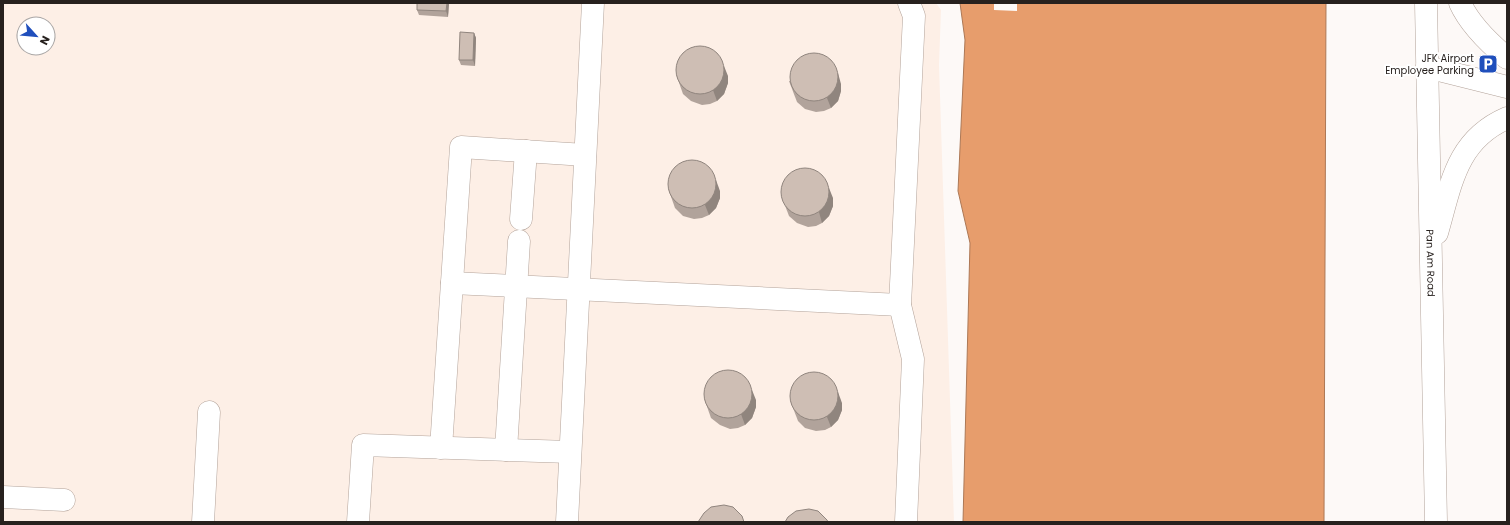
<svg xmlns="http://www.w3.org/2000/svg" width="1510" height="525" font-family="Poppins,sans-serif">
<rect width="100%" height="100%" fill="#fdf9f7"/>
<path fill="#fdefe6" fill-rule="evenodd" d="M3,3H936L941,10L939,65L954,522H3ZM24,24H48V48H24Z"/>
<polygon fill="#e79d6c" stroke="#ad7855" points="960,3 1326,3 1324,522 963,522 970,243 958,191 965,40"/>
<polygon fill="#fdf9f7" points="989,3 1017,3 1017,11 994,10 994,3"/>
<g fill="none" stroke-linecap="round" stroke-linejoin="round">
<g stroke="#b3a39a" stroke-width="23">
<g id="minor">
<path id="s1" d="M1426,3L1436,522"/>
<path d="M1460,3C1470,25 1489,43 1507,58"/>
<polyline points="1427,67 1507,87"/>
<polyline points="521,219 526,151"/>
<path d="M1437,233C1451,185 1456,140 1507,118"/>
<polyline points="452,283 900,305"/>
<polyline points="441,448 461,147 585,155"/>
<polyline points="506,450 519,241"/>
<polyline points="3,497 64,500"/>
<polyline points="203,522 209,412"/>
<polyline points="358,522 363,445 570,452"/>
<polyline points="567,522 593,3"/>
<polyline points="906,522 913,359 900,305 914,16 909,3"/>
</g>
</g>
<use href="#minor" stroke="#fff" stroke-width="22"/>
</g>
<g fill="#b1a39b">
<polygon points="449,3 448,17 419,15 417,10"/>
<polygon points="474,33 476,38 475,66 461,65 459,60"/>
<polygon points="676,74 728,76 728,83 724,94 717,101 710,104 702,105 691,101 683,94"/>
<polygon points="789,81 841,84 841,91 838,101 831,108 824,111 816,112 805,109 797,102"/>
<polygon points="668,188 720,191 720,198 716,208 709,215 702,218 694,219 683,216 675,208"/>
<polygon points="781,195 833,198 833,206 829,216 822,223 816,226 808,227 797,223 789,216"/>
<polygon points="704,398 756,400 756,407 752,418 745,425 738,428 730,429 720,425 711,418"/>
<polygon points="790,400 842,403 842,410 838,420 831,427 825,430 816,431 805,428 798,421"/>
</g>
<g fill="#90857e">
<polygon points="447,3 449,3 448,17 446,11"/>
<polygon points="474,33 476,38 475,66 473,60"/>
<polygon points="724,66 728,76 728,83 724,94 717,101 713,90"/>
<polygon points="838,73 841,84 841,91 838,101 831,108 827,98"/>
<polygon points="716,180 720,191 720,198 716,208 709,215 705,205"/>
<polygon points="829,188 833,198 833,206 829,216 822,223 819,212"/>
<polygon points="752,390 756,400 756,407 752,418 745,425 741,414"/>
<polygon points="838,392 842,403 842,410 838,420 831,427 827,417"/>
</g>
<g fill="#cebeb4" stroke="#90857e">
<polygon points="417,3 447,3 446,11 417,10"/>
<polygon points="460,32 474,33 473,60 459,60"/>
<circle cx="700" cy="70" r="24"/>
<circle cx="814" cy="77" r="24"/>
<circle cx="692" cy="184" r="24"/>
<circle cx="805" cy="192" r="24"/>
<circle cx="728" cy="394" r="24"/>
<circle cx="814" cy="396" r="24"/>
<polygon points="724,505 733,507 742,516 744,522 698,522 704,513 711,507"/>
<polygon points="809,509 818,511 827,520 828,522 785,522 788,517 796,511"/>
</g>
<defs>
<g id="parking-square" transform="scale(1)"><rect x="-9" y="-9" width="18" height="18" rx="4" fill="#204fbc" stroke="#fff"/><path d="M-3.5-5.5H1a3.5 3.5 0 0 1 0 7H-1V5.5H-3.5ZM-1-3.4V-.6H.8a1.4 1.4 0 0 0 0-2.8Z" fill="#fff"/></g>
</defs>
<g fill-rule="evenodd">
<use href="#parking-square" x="1488" y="64"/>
</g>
<g text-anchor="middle" stroke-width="4" stroke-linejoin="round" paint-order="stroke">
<g font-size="10" fill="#27211e" stroke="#fff" text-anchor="end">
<text x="1474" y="62">JFK Airport<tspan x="1474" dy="12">Employee Parking</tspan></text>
</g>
<g font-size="10" fill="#27211e" stroke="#fff">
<text dy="4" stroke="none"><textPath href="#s1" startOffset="260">Pan Am Road</textPath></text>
</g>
</g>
<rect width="1510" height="525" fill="none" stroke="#27211e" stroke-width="8"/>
<g transform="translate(36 36) rotate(117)"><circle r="19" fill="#ffffff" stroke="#a9a6a5"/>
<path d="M0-3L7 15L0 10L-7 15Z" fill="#204fbc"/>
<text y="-6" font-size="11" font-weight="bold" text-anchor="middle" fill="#27211e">N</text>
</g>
</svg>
